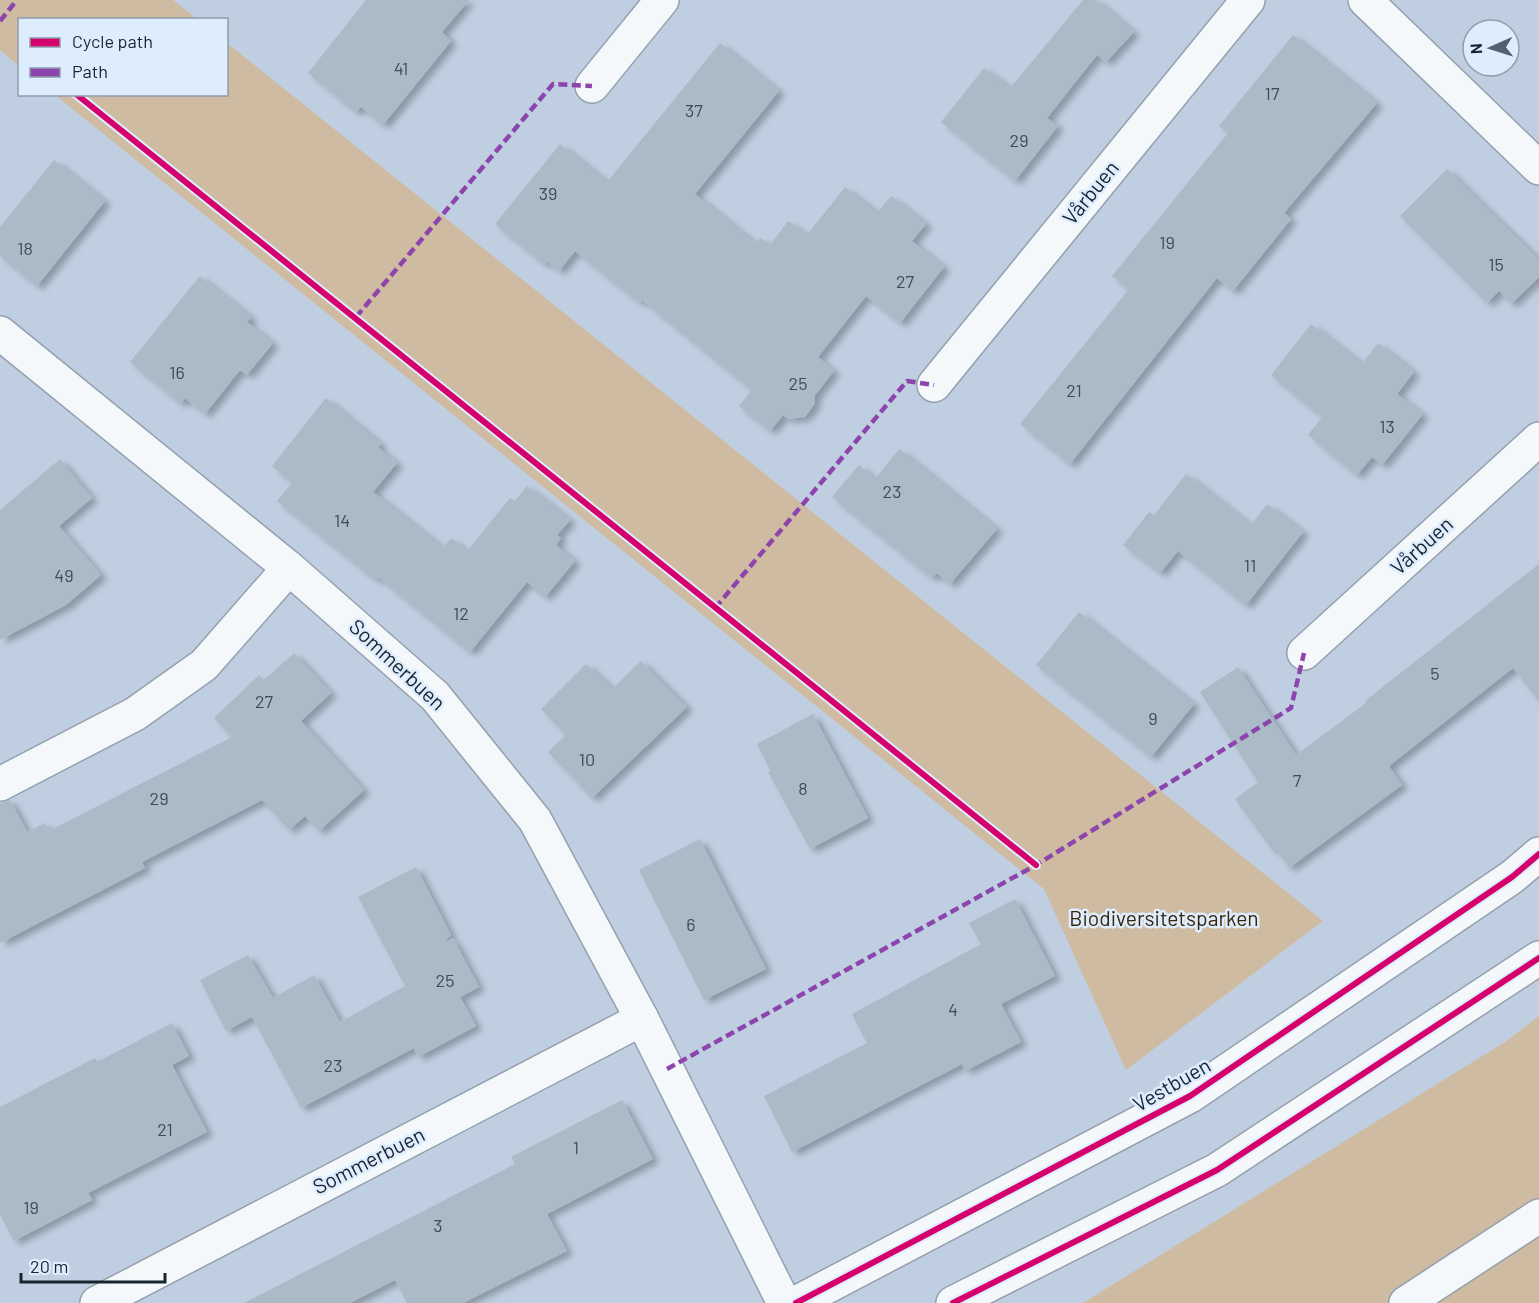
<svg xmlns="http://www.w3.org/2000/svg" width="1539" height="1303" font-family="Barlow,sans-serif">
<defs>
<filter id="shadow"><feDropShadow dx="6" dy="4" stdDeviation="3" flood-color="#0004"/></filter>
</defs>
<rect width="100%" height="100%" fill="#bfcfe1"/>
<g fill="#cebba1">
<polygon points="0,0 173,0 197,19 20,20 19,66 0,50"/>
<polygon points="227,43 1323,921 1126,1070 1044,889 55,95 226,94"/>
<polygon points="1539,1016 1539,1303 1083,1303 1505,1042"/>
</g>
<g fill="#aabac6" filter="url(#shadow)">
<polygon points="366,0 469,0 442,32 451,41 383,125 361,107 356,112 308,73"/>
<polygon points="1083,0 1096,0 1134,32 1106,62 1097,55 1047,118 1058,126 1015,181 941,122 984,68 1010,88"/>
<polygon points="1293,35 1377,103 1284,213 1291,219 1233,291 1217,278 1070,464 1020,424 1129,289 1112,276 1228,133 1219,126"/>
<polygon points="720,43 779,91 695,194 756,244 760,238 770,245 788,221 807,235 845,187 877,213 891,196 926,224 912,241 944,267 900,323 866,296 818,357 834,371 815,395 815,403 805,417 788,419 783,415 770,431 739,406 752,390 642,300 640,303 575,251 559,271 547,261 544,264 495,224 560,144 607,182"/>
<polygon points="54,160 105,201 37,286 0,256 0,227"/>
<polygon points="1447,169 1539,260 1539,277 1511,304 1499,291 1487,303 1400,216"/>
<polygon points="200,276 251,317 247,322 273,343 247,375 240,370 205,414 185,398 181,404 130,362"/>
<polygon points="1311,324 1362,364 1378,343 1414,372 1397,394 1423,414 1382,465 1372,457 1357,475 1308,435 1322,417 1271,375"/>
<polygon points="326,398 381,444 378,447 397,463 373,492 443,548 451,538 467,551 510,498 515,501 527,486 570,520 557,535 561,538 556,545 575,561 545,597 527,582 470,652 378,577 376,580 277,501 292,483 272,466"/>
<polygon points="899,449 997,529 950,584 937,573 932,578 832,497 859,465 875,479"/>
<polygon points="60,459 92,498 59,526 101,575 66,605 0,640 0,510"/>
<polygon points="1186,474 1251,525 1267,504 1303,532 1246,605 1178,551 1160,573 1123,545 1149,512 1154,515"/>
<polygon points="1539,564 1539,701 1513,668 1389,766 1402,785 1289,868 1276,849 1273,851 1235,799 1258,782 1200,692 1238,667 1296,755 1366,703 1365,701"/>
<polygon points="1079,612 1194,704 1151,757 1036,665"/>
<polygon points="294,653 331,693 301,721 364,790 319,831 305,816 289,830 262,800 142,862 145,868 0,943 0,803 10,800 27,832 45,823 49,831 232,737 214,718 259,675 264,680"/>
<polygon points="641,661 687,707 592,798 548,752 566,735 541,709 586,664 612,689"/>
<polygon points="813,714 868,818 810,849 768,772 771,771 757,744"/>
<polygon points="700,839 766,969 704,1000 639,870"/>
<polygon points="416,867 451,935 443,943 453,938 479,987 460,997 476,1026 418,1057 414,1048 301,1108 252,1017 226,1031 200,980 248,955 273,998 314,975 340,1022 405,986 358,897"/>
<polygon points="1015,899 1055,976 1001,1004 1021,1042 965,1071 962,1064 792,1152 764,1096 867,1043 852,1014 981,944 969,923"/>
<polygon points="172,1023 189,1056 172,1065 207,1132 88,1193 92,1200 14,1241 0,1215 0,1107 95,1058 97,1062"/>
<polygon points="622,1100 653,1159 547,1214 567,1251 463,1303 407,1303 395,1280 350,1303 244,1303 515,1164 511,1157"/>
</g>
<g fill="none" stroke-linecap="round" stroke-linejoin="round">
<g stroke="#94a0ae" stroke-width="36">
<g id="minor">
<polyline points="1365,0 1539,168"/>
<polyline points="592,86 662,0"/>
<polyline points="0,333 289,568 435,696 535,820 642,1019 784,1303"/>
<polyline points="934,385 1248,0"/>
<polyline points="1304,653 1539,439"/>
<polyline points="0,784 135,714 204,665 289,568"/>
<polyline points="97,1303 642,1019"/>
<polyline points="796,1303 1190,1096 1512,877 1539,854"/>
<polyline points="953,1303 1217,1170 1539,958"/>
<polyline points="1406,1303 1539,1216"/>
</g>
</g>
<use href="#minor" stroke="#f5f8fa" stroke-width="33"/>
<g stroke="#8e44ad" stroke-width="4.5" stroke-dasharray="9 4.5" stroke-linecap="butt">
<polyline points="0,21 17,0"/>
<polyline points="356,317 553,84 592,86"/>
<polyline points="715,608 907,381 934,385"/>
<polyline points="667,1069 1036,865 1291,708 1304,653"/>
</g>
<g stroke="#deedfe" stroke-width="10">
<g id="cycleway">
<polyline points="76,94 1036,865"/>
<polyline points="796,1303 1190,1096 1512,877 1539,854"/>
<polyline points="953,1303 1217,1170 1539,958"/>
</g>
</g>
<use href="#cycleway" stroke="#d6006c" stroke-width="6"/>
</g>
<g text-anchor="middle" stroke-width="5" stroke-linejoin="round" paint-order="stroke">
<g font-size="18" fill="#3f4b58">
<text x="401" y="75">41</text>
<text x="1272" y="100">17</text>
<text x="694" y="117">37</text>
<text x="1019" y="147">29</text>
<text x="548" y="200">39</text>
<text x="1167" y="249">19</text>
<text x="25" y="255">18</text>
<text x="1496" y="271">15</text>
<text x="905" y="288">27</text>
<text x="177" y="379">16</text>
<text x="798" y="390">25</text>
<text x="1074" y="397">21</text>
<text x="1387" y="433">13</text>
<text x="892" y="498">23</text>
<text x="342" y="527">14</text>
<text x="1250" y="572">11</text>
<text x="64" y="582">49</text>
<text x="461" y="620">12</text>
<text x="1435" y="680">5</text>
<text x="264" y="708">27</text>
<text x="1153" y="725">9</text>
<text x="587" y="766">10</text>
<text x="1297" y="787">7</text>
<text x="803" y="795">8</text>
<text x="159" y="805">29</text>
<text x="691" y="931">6</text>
<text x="445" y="987">25</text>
<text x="953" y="1016">4</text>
<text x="333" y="1072">23</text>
<text x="165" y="1136">21</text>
<text x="576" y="1154">1</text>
<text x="31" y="1214">19</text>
<text x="438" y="1232">3</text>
</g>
<g font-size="21" fill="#192431" stroke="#deedfe">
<text transform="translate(1091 193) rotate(-51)" y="7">Vårbuen</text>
<text transform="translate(1422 546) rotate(-42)" y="7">Vårbuen</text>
<text transform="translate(397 665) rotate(43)" y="7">Sommerbuen</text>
<text transform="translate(1172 1085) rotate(-30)" y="7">Vestbuen</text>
<text transform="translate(369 1161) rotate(-27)" y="7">Sommerbuen</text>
</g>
<g font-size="21" fill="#3b2608" stroke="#deedfe">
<text x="1164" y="926">Biodiversitetsparken</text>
</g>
</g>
<rect x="18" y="18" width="210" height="78" fill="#deedfe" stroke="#8f9dac" stroke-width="1.5"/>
<rect x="30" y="38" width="30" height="9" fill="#d6006c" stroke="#8f9dac" stroke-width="1.5"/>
<text x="72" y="48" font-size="18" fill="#192431">Cycle path</text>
<rect x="30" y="68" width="30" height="9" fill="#8e44ad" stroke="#8f9dac" stroke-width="1.5"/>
<text x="72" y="78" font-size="18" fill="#192431">Path</text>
<g transform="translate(1491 48) rotate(267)"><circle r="28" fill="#deedfe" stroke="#8f9dac" stroke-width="1.5"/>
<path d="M0-4.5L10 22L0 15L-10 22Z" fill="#53606f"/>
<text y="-9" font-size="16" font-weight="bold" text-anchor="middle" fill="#192431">N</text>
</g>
<path d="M21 1273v9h144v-9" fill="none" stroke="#192431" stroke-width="3"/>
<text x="30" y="1273" font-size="18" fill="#192431" stroke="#deedfe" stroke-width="4.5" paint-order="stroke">20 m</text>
</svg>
